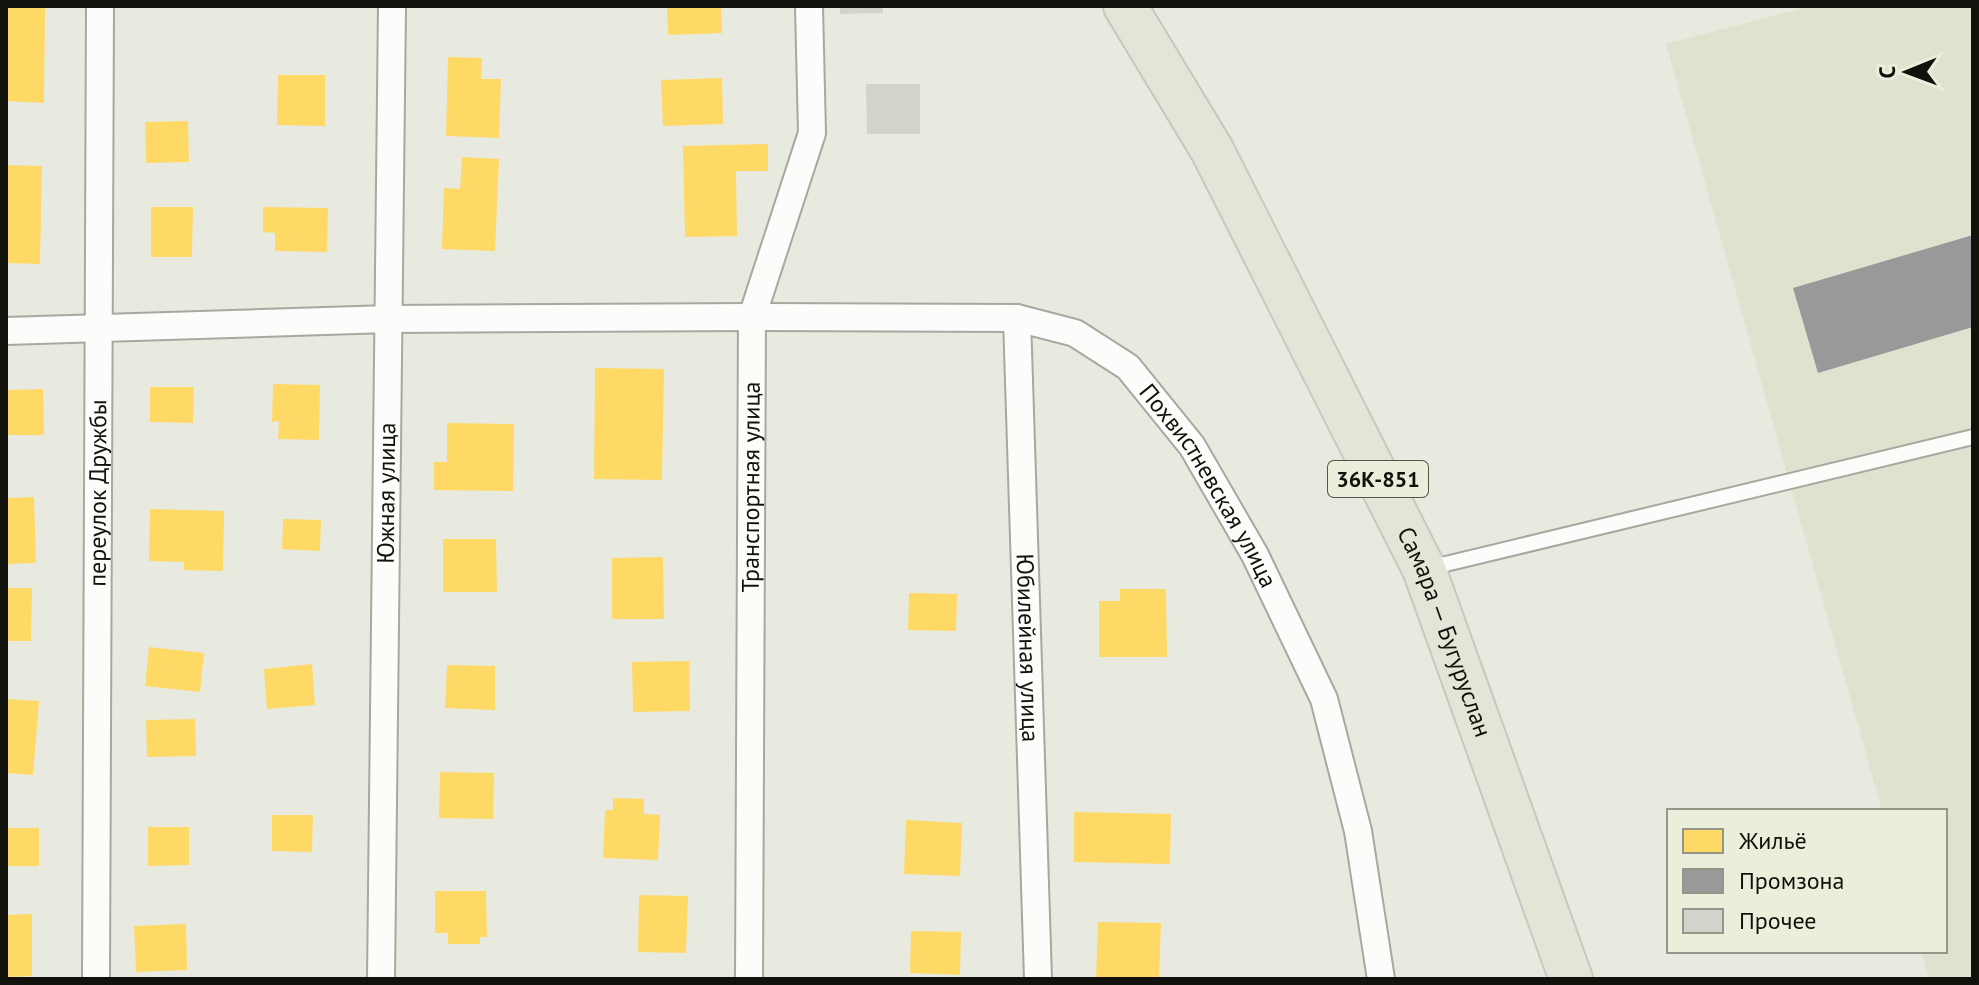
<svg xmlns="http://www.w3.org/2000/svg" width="1979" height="985" font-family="'PT Sans',sans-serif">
<rect width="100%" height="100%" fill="#e8eae0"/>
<polygon fill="#e0e2d0" points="1812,6 1973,6 1973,979 1929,979 1921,951 1945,951 1945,811 1882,811 1666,44"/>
<g fill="#ffd966">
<polygon points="6,6 45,8 44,103 6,101"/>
<polygon points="667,6 721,6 722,33 668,35"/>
<polygon points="448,57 482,58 481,79 501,79 499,138 446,136"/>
<polygon points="278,75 325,75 325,126 277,125"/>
<polygon points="722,78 723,124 663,126 661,80"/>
<polygon points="188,121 189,162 146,163 145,122"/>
<polygon points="768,144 768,171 736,171 737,236 685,237 683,146"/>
<polygon points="462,157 499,159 495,251 442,249 444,188 460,189"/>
<polygon points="6,165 42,166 40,264 6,263"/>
<polygon points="151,207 193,207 192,257 151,257"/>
<polygon points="263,207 328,208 327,252 275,251 275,233 263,232"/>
<polygon points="595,368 664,369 662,480 594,479"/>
<polygon points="273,384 320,385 319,440 278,439 279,421 272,422"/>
<polygon points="150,387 194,387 193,423 150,422"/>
<polygon points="43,389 44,435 6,435 6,390"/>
<polygon points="447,423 514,424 513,491 434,490 434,462 447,462"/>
<polygon points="34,497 36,563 6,564 6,498"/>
<polygon points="150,509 224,511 223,571 184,570 184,562 149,561"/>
<polygon points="283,519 321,520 320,551 282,549"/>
<polygon points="443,539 496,539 497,592 443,592"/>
<polygon points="663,557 664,619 612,619 612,558"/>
<polygon points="6,588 32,588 31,641 6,641"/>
<polygon points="1120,589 1166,589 1167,657 1099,657 1099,601 1120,601"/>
<polygon points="909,593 957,594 956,631 908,630"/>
<polygon points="149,647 204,653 200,692 145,686"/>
<polygon points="689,661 690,711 633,712 632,662"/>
<polygon points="312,664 315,705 267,709 264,669"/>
<polygon points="447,665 495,666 495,710 445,708"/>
<polygon points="6,699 39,701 33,775 6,773"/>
<polygon points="195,719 196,756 147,757 146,720"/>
<polygon points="440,772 494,773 493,819 439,818"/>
<polygon points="613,798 644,799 644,814 660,815 658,860 603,858 605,810 613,810"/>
<polygon points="1074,812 1171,814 1170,864 1074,862"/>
<polygon points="272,815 313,815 312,852 272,851"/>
<polygon points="906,820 962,823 960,876 904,874"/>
<polygon points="148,827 189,827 189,865 148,866"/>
<rect x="6" y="828" width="33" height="38"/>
<polygon points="435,891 486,891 487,937 480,937 480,944 448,944 448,933 435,933"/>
<polygon points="639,895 688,896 686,953 638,952"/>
<polygon points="32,914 32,976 6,977 6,915"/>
<polygon points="1098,922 1161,923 1159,979 1096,979"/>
<polygon points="186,924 187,970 136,972 134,926"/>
<polygon points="911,931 961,932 960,975 910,973"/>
</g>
<polygon fill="#999" points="1973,235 1973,327 1818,373 1793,288"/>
<g fill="#d2d3cb">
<polygon points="840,6 883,6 883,13 840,14"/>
<polygon points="866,84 920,84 920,134 867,134"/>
</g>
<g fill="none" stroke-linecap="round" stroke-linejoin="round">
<g stroke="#a7a8a0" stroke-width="18">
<polyline id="lane" points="1429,568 1973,437"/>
</g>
<g stroke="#a7a8a0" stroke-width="30">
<g id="street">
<path id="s1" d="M1017,318L1038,979"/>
<path id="s2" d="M6,331L389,319L752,317L1017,318L1075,333L1128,367L1192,446L1255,555L1324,699L1358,831L1381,979"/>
<path id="s3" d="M96,979L100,6"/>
<path id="s4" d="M381,979L392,6"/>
<path id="s5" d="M749,979L752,317L812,133L809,6"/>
</g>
</g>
<g stroke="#c8c8c3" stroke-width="46">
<g id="primary">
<path id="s6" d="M1125,6L1212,150L1424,569L1571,979"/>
</g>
</g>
<use href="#lane" stroke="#fcfcfa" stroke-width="14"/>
<use href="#street" stroke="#fcfcfa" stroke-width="26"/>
<use href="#primary" stroke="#e4e4d7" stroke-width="42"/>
</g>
<g text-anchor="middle" stroke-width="8" stroke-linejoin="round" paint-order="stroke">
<rect fill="#eceedc" stroke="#53544a" stroke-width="2" x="1328" y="461" width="100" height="36" rx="6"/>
<g font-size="22" font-weight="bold" fill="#12120c">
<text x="1378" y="487">36К-851</text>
</g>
<g font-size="24" fill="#12120c" stroke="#eceedc">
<text dy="8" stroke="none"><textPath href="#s2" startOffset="1278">Похвистневская улица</textPath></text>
<text dy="8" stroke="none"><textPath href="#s5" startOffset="492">Транспортная улица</textPath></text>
<text dy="8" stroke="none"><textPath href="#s3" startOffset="486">переулок Дружбы</textPath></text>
<text dy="8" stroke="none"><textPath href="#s4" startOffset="486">Южная улица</textPath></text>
<text dy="8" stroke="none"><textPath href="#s6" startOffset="704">Самара — Бугуруслан</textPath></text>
<text dy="8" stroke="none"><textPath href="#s1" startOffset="330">Юбилейная улица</textPath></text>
</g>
</g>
<rect width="1979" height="985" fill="none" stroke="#12120c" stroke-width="16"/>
<rect x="1667" y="809" width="280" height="144" fill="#eceedc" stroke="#959689" stroke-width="2"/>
<rect x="1683" y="829" width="40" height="24" fill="#ffd966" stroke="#959689" stroke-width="2"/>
<text x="1739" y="849" font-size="24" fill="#12120c">Жильё</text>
<rect x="1683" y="869" width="40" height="24" fill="#999999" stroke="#959689" stroke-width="2"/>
<text x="1739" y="889" font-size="24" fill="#12120c">Промзона</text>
<rect x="1683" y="909" width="40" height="24" fill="#d2d3cb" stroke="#959689" stroke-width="2"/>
<text x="1739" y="929" font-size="24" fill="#12120c">Прочее</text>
<g transform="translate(1907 72) rotate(269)" stroke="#eceedc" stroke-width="6" paint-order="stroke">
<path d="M0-6L14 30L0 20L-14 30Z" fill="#12120c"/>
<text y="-12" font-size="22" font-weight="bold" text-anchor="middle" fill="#12120c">С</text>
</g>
</svg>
